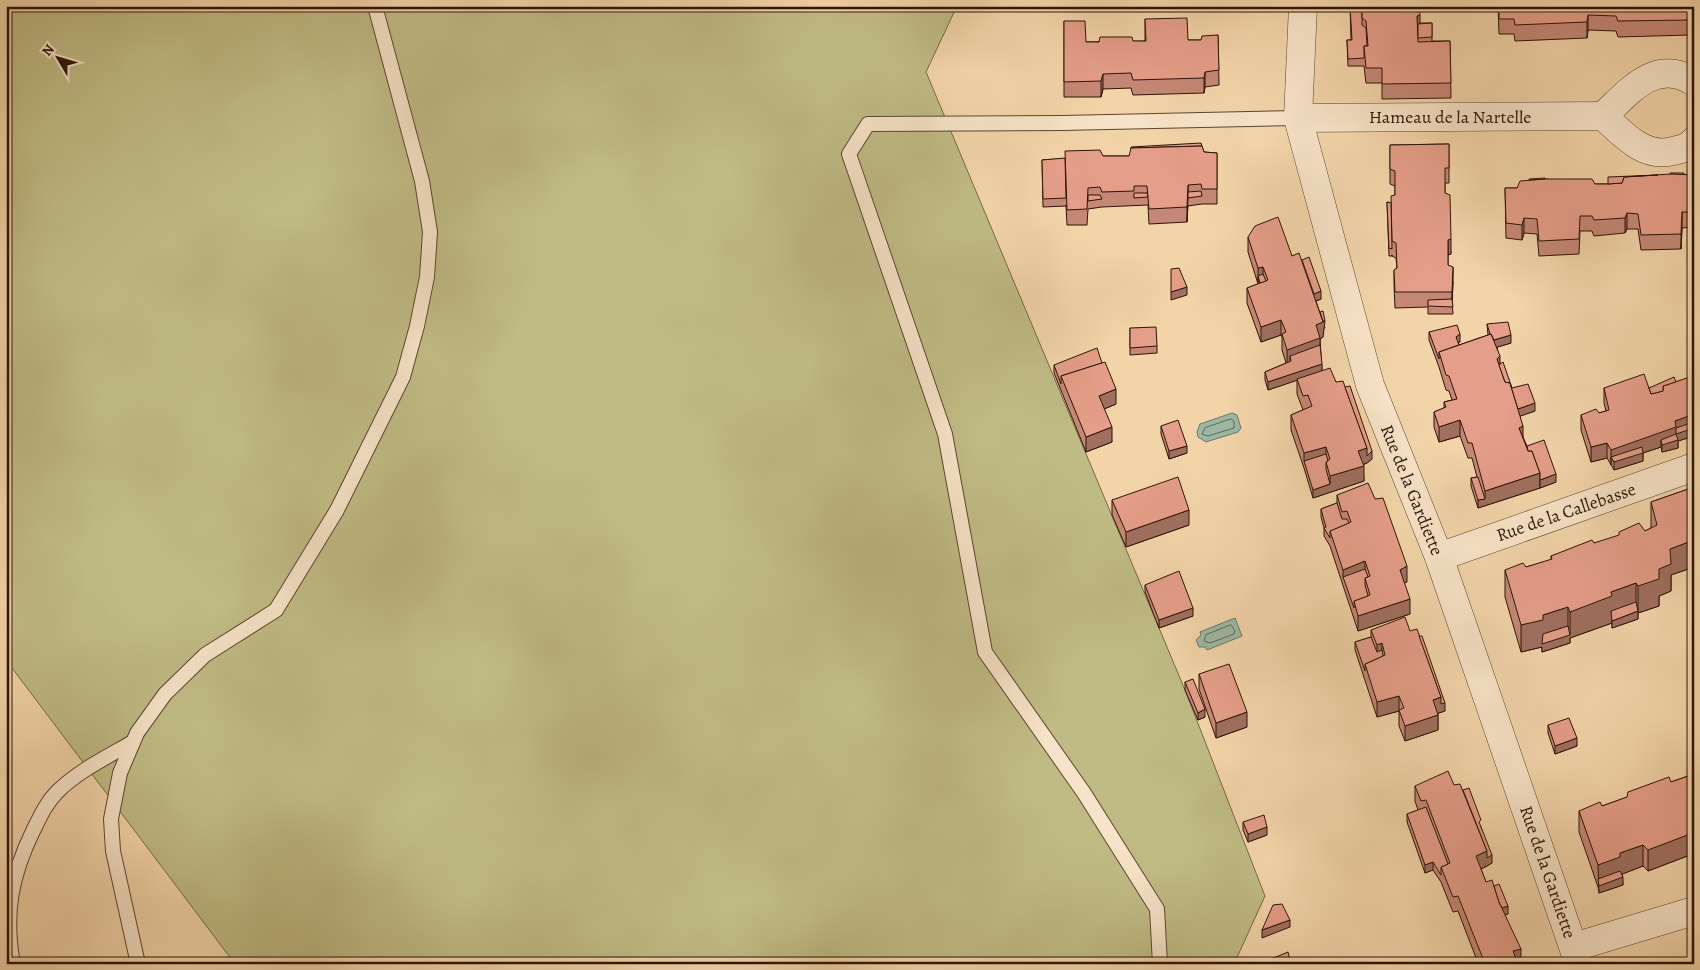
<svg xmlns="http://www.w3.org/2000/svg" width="1700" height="970" font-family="Alegreya,serif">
<rect width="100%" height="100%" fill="#f3d4a9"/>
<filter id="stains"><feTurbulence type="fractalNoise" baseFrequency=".004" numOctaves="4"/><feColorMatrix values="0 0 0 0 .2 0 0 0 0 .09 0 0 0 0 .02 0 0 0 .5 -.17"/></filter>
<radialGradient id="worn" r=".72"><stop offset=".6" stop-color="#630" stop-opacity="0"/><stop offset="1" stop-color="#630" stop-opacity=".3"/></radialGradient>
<polygon fill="#c0bb85" stroke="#766846" points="6,6 957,6 926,72 1185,690 1265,896 1234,964 235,964 6,660"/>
<g fill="#9cb8a5" stroke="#707666">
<polygon points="1232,413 1237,415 1241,428 1238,432 1206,442 1198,437 1197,432 1200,424"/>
<polygon points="1235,618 1242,636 1207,650 1205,647 1199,647 1196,640 1201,635 1200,632"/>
</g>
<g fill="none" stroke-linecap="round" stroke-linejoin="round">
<g stroke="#646656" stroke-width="1">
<polygon points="1231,419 1234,421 1234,428 1208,436 1202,434 1205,428"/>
<polygon points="1231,625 1235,631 1234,634 1210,643 1204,641 1206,635"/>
</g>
<g stroke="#5e4430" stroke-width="16">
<g id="lane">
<path d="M13,964C4,914 11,876 33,831C40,817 46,803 57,792C78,771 107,757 133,742"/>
<polyline points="138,964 113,851 111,819 120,773 137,733 165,694 205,655 276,610 337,510 403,377 417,326 427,277 430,232 422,181 375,6"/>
<polyline points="1160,964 1157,909 1084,793 985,652 945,434 849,154 868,124 1062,123 1298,118"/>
</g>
</g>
<g stroke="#5e4430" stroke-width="29">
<g id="street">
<polyline points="1303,6 1298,118 1370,385 1439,557 1579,964"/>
<path d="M1603,116C1630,91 1656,57 1694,82"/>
<path d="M1298,118L1603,116C1623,134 1644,159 1673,151C1682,149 1688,148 1694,141"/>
<polyline points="1439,557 1694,467"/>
<polyline points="1574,947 1694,911"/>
</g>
</g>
<use href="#lane" stroke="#f7e3c7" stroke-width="14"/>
<use href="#street" stroke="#f7e3c7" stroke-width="28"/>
</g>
<g fill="#c58876" stroke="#2d1407">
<polygon points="1350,6 1420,23 1432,23 1432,41 1450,41 1451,98 1382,99 1382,83 1366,83 1364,66 1348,66 1347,40 1351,40"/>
<polygon points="1498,6 1694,6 1694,26 1692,27 1690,35 1618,37 1616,31 1588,30 1587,38 1515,41 1514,34 1499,34"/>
<polygon points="1145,19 1188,40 1201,40 1218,35 1219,85 1205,87 1204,93 1133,95 1131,88 1103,89 1101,97 1064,97 1064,21 1086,42 1145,41"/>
<polygon points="1449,144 1449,183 1445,183 1445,193 1451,254 1448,255 1448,265 1453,282 1452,301 1453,314 1428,314 1428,307 1395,308 1394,285 1394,270 1397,268 1396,258 1392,256 1392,255 1392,256 1389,256 1387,202 1391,203 1395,195 1395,186 1390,184 1390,145"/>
<polygon points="1202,146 1204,152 1217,153 1217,204 1202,204 1188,206 1188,205 1187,222 1149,224 1148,205 1102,207 1088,209 1087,225 1067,225 1066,205 1066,206 1043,207 1042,160 1103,156 1129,156"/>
<polygon points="1684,175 1694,175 1694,230 1693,227 1682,228 1681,249 1641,250 1638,229 1627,229 1625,233 1594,236 1592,231 1580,231 1579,254 1539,256 1537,234 1524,233 1522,240 1506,238 1505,188 1517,188 1545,179 1595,184 1608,184"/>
<polygon points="1248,237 1302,260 1321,299 1316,301 1325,328 1323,329 1323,337 1320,339 1322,371 1336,382 1372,459 1367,463 1363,465 1364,481 1313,498 1304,468 1291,430 1291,415 1303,410 1297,394 1297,380 1268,390 1265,380 1265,372 1286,363 1282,350 1282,337 1281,335 1261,342 1247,303 1247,288 1258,284 1248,252"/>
<polygon points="1487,324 1511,343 1497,347 1500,364 1512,388 1535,411 1520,416 1523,437 1527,446 1556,482 1540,488 1478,508 1471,486 1471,478 1477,477 1472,458 1468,458 1460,436 1439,442 1434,427 1434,412 1444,408 1444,402 1452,400 1449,391 1446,390 1439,367 1429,340 1429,332 1460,342 1458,343 1459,345 1488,335"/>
<polygon points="1130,328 1157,346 1157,353 1130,355"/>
<polygon points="1054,365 1116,404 1104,409 1112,442 1086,452 1054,373"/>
<polygon points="1694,376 1694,436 1678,441 1678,448 1662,452 1661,447 1643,453 1643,461 1614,470 1607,458 1591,462 1581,430 1581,415 1599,413 1606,411 1604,403 1604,388 1649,388 1676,382"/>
<polygon points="1161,426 1187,453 1169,459 1161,434"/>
<polygon points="1694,487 1694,567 1671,575 1671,591 1659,596 1659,606 1638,613 1638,619 1612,628 1612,623 1570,638 1570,643 1542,652 1542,647 1521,652 1505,597 1505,570 1526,567 1551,560 1551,556 1594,543 1645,531 1651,528 1651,502"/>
<polygon points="1337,495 1407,582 1404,583 1410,614 1358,631 1330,546 1324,536 1324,528 1321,517 1321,509 1337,503"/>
<polygon points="1112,500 1189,525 1126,547 1112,515"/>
<polygon points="1145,585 1193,616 1159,628 1145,592"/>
<polygon points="1371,630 1410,631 1445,711 1438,713 1438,730 1405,741 1399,726 1399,711 1377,717 1355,650 1355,642 1371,637"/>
<polygon points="1199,674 1247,727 1216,738 1199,689"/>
<polygon points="1185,682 1205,717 1198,720 1185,690"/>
<polygon points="1548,725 1577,746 1555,754 1548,733"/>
<polygon points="1694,774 1694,849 1690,850 1690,855 1648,871 1643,866 1622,874 1623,885 1599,893 1598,887 1579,832 1579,811 1602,806"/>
<polygon points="1454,785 1481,827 1492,863 1487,866 1481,869 1486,882 1494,886 1508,914 1505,915 1521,964 1478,963 1458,911 1453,912 1441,882 1433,870 1425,873 1407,822 1407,814 1418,810 1415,801 1415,786"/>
<polygon points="1243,822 1267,835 1248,842 1243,830"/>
</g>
<g fill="#a06f60" stroke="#2d1407">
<polygon points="1692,12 1692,27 1690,35 1690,20"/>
<polygon points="1420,15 1420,30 1417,31 1417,16"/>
<polygon points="1588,15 1588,30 1587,38 1587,22"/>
<polygon points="1205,72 1205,87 1204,93 1204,78"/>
<polygon points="1103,74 1103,89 1101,97 1101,81"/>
<polygon points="1188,185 1188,198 1187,222 1187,207"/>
<polygon points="1682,212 1682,228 1681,249 1681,234"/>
<polygon points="1627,213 1627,229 1625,233 1625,218"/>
<polygon points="1524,218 1524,233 1522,240 1522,225"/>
<polygon points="1451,239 1451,254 1448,255 1448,240"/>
<polygon points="1263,267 1263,282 1258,276 1258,283 1258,268"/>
<polygon points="1453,267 1453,282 1452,307 1452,292"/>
<polygon points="1187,287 1187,295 1171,300 1171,292"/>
<polygon points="1321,291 1321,299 1311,303 1311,295"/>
<polygon points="1281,320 1281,335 1261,342 1261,327"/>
<polygon points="1325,321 1323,337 1320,339 1320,353 1290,356 1290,364 1287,365 1287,350 1316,325"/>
<polygon points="1460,334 1460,342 1456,344 1456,337"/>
<polygon points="1511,335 1511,343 1491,349 1491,341"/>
<polygon points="1500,356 1500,371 1497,359"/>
<polygon points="1322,364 1322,372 1268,390 1268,382"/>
<polygon points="1116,389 1116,404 1099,411 1099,396"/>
<polygon points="1535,403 1535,411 1515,418 1515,410"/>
<polygon points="1694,414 1694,436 1678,441 1678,448 1662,452 1662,445 1661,440 1661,447 1643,453 1643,461 1614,470 1614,462 1611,457 1611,465 1611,450 1675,421"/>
<polygon points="1460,420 1460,436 1439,442 1439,427"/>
<polygon points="1523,426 1523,441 1519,428"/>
<polygon points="1112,427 1112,442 1086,452 1086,437"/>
<polygon points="1607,443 1607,458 1591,462 1591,447"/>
<polygon points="1187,446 1187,453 1169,459 1169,451"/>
<polygon points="1326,447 1326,462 1304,461 1304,453"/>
<polygon points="1367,448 1372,451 1372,459 1367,463 1358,466 1358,451"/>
<polygon points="1364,466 1364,481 1313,498 1313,490 1330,484 1330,476"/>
<polygon points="1540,473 1540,488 1478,508 1478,500 1485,499 1485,491"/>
<polygon points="1556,474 1556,482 1540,488 1540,480"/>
<polygon points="1189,510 1189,525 1126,547 1126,532"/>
<polygon points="1694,540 1694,567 1671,575 1671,591 1659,596 1659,606 1638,613 1638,586 1659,569 1670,549"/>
<polygon points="1365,561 1365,576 1343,577 1343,570"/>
<polygon points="1407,566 1407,582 1400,585 1400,570"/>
<polygon points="1636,583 1636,610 1612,618 1612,623 1570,638 1570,643 1542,652 1542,647 1521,652 1521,625 1543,615 1568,607 1568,634 1570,635 1570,612 1611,592"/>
<polygon points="1410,599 1410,614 1358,631 1358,616"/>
<polygon points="1193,608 1193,616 1159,628 1159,620"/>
<polygon points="1638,611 1638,619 1612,628 1612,621"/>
<polygon points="1382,643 1382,658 1377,660 1377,645"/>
<polygon points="1399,696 1399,711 1377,717 1377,702"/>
<polygon points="1441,697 1445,703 1445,711 1433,715 1433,700"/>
<polygon points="1205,709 1205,717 1198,720 1198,713"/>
<polygon points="1247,712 1247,727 1216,738 1216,723"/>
<polygon points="1438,715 1438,730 1405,741 1405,726"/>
<polygon points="1577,738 1577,746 1555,754 1555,746"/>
<polygon points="1267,827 1267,835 1248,842 1248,834"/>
<polygon points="1694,827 1694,849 1690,850 1690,855 1648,871 1648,850"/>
<polygon points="1643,845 1643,866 1620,875 1623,877 1623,885 1599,893 1598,865 1620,853"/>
<polygon points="1487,851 1492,855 1492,863 1487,866 1476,871 1476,856"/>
<polygon points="1433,862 1433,870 1425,873 1425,865"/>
<polygon points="1508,906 1508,914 1499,917 1499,909"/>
<polygon points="1290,920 1290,927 1262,938 1262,930"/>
<polygon points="1521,949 1521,964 1513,964 1513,951"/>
</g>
<g fill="#e59e89" stroke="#2d1407">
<polygon points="1350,6 1362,6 1362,25 1366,28 1367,46 1364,46 1364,58 1348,59 1347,40 1352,40"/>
<polygon points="1362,6 1420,6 1420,15 1417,16 1418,42 1450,41 1451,83 1382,84 1382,68 1366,68 1364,46 1368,46 1366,21 1362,18"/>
<polygon points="1499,6 1694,6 1694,11 1692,12 1690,20 1618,21 1616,16 1588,15 1587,22 1515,25 1514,19 1499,19"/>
<polygon points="1187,18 1188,40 1201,40 1202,36 1218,35 1219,70 1205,72 1204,78 1133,80 1131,73 1103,74 1101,81 1064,82 1064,21 1085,21 1086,42 1099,42 1100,37 1132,37 1133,41 1146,41 1145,19"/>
<polygon points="1432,23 1432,37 1418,38 1418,24"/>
<polygon points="1201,143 1202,146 1131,148 1131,149 1131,147"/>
<polygon points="1449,144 1449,168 1445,168 1445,193 1450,195 1451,239 1448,240 1448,265 1453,267 1452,292 1395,292 1394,270 1397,268 1396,243 1392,241 1391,196 1395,195 1395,171 1390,169 1390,145"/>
<polygon points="1202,146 1204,152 1217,153 1217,189 1202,189 1201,184 1188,185 1187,207 1149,209 1147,186 1134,186 1134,191 1102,192 1100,187 1088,188 1087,209 1067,210 1065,151 1100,150 1103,156 1129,156 1131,148"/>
<polygon points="1065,158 1066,198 1043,199 1042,160"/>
<polygon points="1670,173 1684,173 1684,175 1670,174"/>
<polygon points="1671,174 1694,175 1694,215 1693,212 1682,212 1681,234 1641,235 1638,214 1627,213 1625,218 1594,220 1592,216 1580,216 1579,239 1539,241 1537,219 1524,218 1522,225 1506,223 1505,188 1517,188 1520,181 1545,179 1592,179 1595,184 1608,184 1622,183 1624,177"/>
<polygon points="1658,175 1624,177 1622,183 1608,184 1608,177"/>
<polygon points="1545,178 1545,179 1529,180 1529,179"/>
<polygon points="1201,191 1202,196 1188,198 1188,192"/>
<polygon points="1134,193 1147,193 1148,197 1134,198"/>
<polygon points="1088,195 1100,195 1102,199 1088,201"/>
<polygon points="1387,202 1391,203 1392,249 1389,248"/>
<polygon points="1278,217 1292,256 1299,253 1323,322 1316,325 1320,338 1287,350 1282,334 1286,332 1281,320 1261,327 1247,288 1268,280 1263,267 1258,268 1248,237 1255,226"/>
<polygon points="1309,257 1321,291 1314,294 1302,260"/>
<polygon points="1179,268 1187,287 1171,292 1171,269"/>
<polygon points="1263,274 1266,281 1260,283 1258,276"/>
<polygon points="1452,299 1453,307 1428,306 1428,300"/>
<polygon points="1323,311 1325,321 1323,321 1320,312"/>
<polygon points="1508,322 1511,335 1494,340 1491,334 1490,334 1487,324"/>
<polygon points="1457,325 1460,334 1456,337 1459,345 1439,352 1439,359 1429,332"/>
<polygon points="1156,327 1157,346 1130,348 1130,328"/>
<polygon points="1491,334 1500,356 1497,359 1505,382 1510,383 1523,426 1519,428 1528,451 1532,451 1540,473 1485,491 1472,443 1468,443 1460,420 1439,427 1434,412 1446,407 1444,402 1457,399 1449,376 1446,375 1439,352"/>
<polygon points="1320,345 1322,364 1268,382 1265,372 1291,361 1290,356"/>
<polygon points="1097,348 1102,363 1061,376 1061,384 1054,365"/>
<polygon points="1105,362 1116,389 1099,396 1112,427 1086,437 1061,376"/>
<polygon points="1503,362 1512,388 1528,384 1535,403 1518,409 1510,383 1505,382 1499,365"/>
<polygon points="1330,368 1336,382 1343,381 1367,448 1358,451 1364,466 1330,476 1326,462 1330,459 1326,447 1304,453 1291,415 1312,406 1308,395 1303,396 1297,379"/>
<polygon points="1644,374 1651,394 1663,391 1663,386 1693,376 1694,378 1694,414 1675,421 1676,427 1611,450 1607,443 1591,447 1581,415 1596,409 1599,413 1609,410 1604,388"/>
<polygon points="1674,377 1676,382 1663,386 1663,391 1651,394 1649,388"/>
<polygon points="1350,386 1372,451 1367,456 1367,448 1345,387"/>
<polygon points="1178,420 1187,446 1169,451 1161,426"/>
<polygon points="1694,422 1694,428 1676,434 1676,428"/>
<polygon points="1676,434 1678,440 1662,445 1661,440"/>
<polygon points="1544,440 1556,474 1540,480 1540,473 1532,451 1528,451 1527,446"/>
<polygon points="1642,447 1643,453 1614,462 1611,457"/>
<polygon points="1326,454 1328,461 1326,462 1326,469 1330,484 1313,490 1304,461"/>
<polygon points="1178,477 1189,510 1126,532 1112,500"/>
<polygon points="1478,477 1485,499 1478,500 1471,478"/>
<polygon points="1368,483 1375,499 1383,498 1407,566 1400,570 1410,599 1358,616 1354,601 1370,595 1365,578 1370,576 1365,561 1343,570 1330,531 1351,522 1347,511 1342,512 1337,495"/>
<polygon points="1694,487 1694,540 1670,549 1671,564 1659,569 1659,579 1638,586 1636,583 1611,592 1612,596 1570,612 1568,607 1543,615 1543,620 1521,625 1505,570 1523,563 1526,567 1552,559 1551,556 1592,540 1594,543 1619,535 1619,532 1639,523 1645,531 1657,525 1651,502"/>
<polygon points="1337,503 1342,519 1347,519 1349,523 1330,531 1330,538 1324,528 1326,527 1321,509"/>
<polygon points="1365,569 1368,577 1365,578 1365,585 1368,596 1354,601 1354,608 1343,577"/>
<polygon points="1179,571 1193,608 1159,620 1145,585"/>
<polygon points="1636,602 1638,611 1612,621 1611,611"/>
<polygon points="1405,617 1410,631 1417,629 1441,697 1433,700 1438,715 1405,726 1399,710 1404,708 1399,696 1377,702 1365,664 1385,655 1382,643 1377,645 1371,630"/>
<polygon points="1568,626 1570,635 1542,644 1543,634"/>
<polygon points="1419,636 1422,636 1445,703 1441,704 1441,697"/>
<polygon points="1371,637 1377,652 1382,650 1383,656 1365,664 1365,671 1355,642"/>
<polygon points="1229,664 1247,712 1216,723 1199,674"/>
<polygon points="1193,679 1205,709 1198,713 1185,682"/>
<polygon points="1569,718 1577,738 1555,746 1548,725"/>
<polygon points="1448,771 1454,785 1460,784 1487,851 1476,856 1486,882 1492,880 1499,902 1521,949 1513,951 1518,964 1478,964 1478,963 1484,961 1458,896 1453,897 1441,867 1450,863 1426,800 1421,801 1415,786"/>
<polygon points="1694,774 1694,827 1689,829 1690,834 1648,850 1643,845 1620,853 1620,857 1598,865 1579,811 1600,802 1602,806 1627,797 1628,792 1669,777 1671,782"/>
<polygon points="1469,788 1481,820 1479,822 1492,855 1487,858 1487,851 1463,790"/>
<polygon points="1426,807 1448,864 1441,867 1441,875 1433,862 1425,865 1407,814"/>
<polygon points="1264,815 1267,827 1248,834 1243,822"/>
<polygon points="1620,871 1623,877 1599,886 1598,879"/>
<polygon points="1499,884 1508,906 1502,908 1499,902 1494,886"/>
<polygon points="1282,904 1290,920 1262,930 1273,905"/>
<polygon points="1288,952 1291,964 1259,964"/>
</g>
<g text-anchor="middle" stroke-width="4.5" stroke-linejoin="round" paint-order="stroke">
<g font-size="18" fill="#2d1407" stroke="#f7e3c7">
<text x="1450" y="123">Hameau de la Nartelle</text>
<text transform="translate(1412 490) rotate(68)" y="6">Rue de la Gardiette</text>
<text transform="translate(1566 512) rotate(-19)" y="6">Rue de la Callebasse</text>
<text transform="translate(1548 872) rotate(71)" y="6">Rue de la Gardiette</text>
</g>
</g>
<rect width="1700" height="970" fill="none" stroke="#f3d4a9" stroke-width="25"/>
<rect x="8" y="8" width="1685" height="955" fill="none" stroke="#2d1407" stroke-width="2.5"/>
<rect x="12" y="12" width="1675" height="945" fill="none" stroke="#2d1407"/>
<g transform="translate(58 58) rotate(308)" stroke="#f7e3c7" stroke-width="4" paint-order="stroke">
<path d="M0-4L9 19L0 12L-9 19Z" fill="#2d1407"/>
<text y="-8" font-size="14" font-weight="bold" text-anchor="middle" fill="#2d1407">N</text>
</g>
<rect width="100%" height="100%" filter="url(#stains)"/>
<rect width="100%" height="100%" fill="url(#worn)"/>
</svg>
